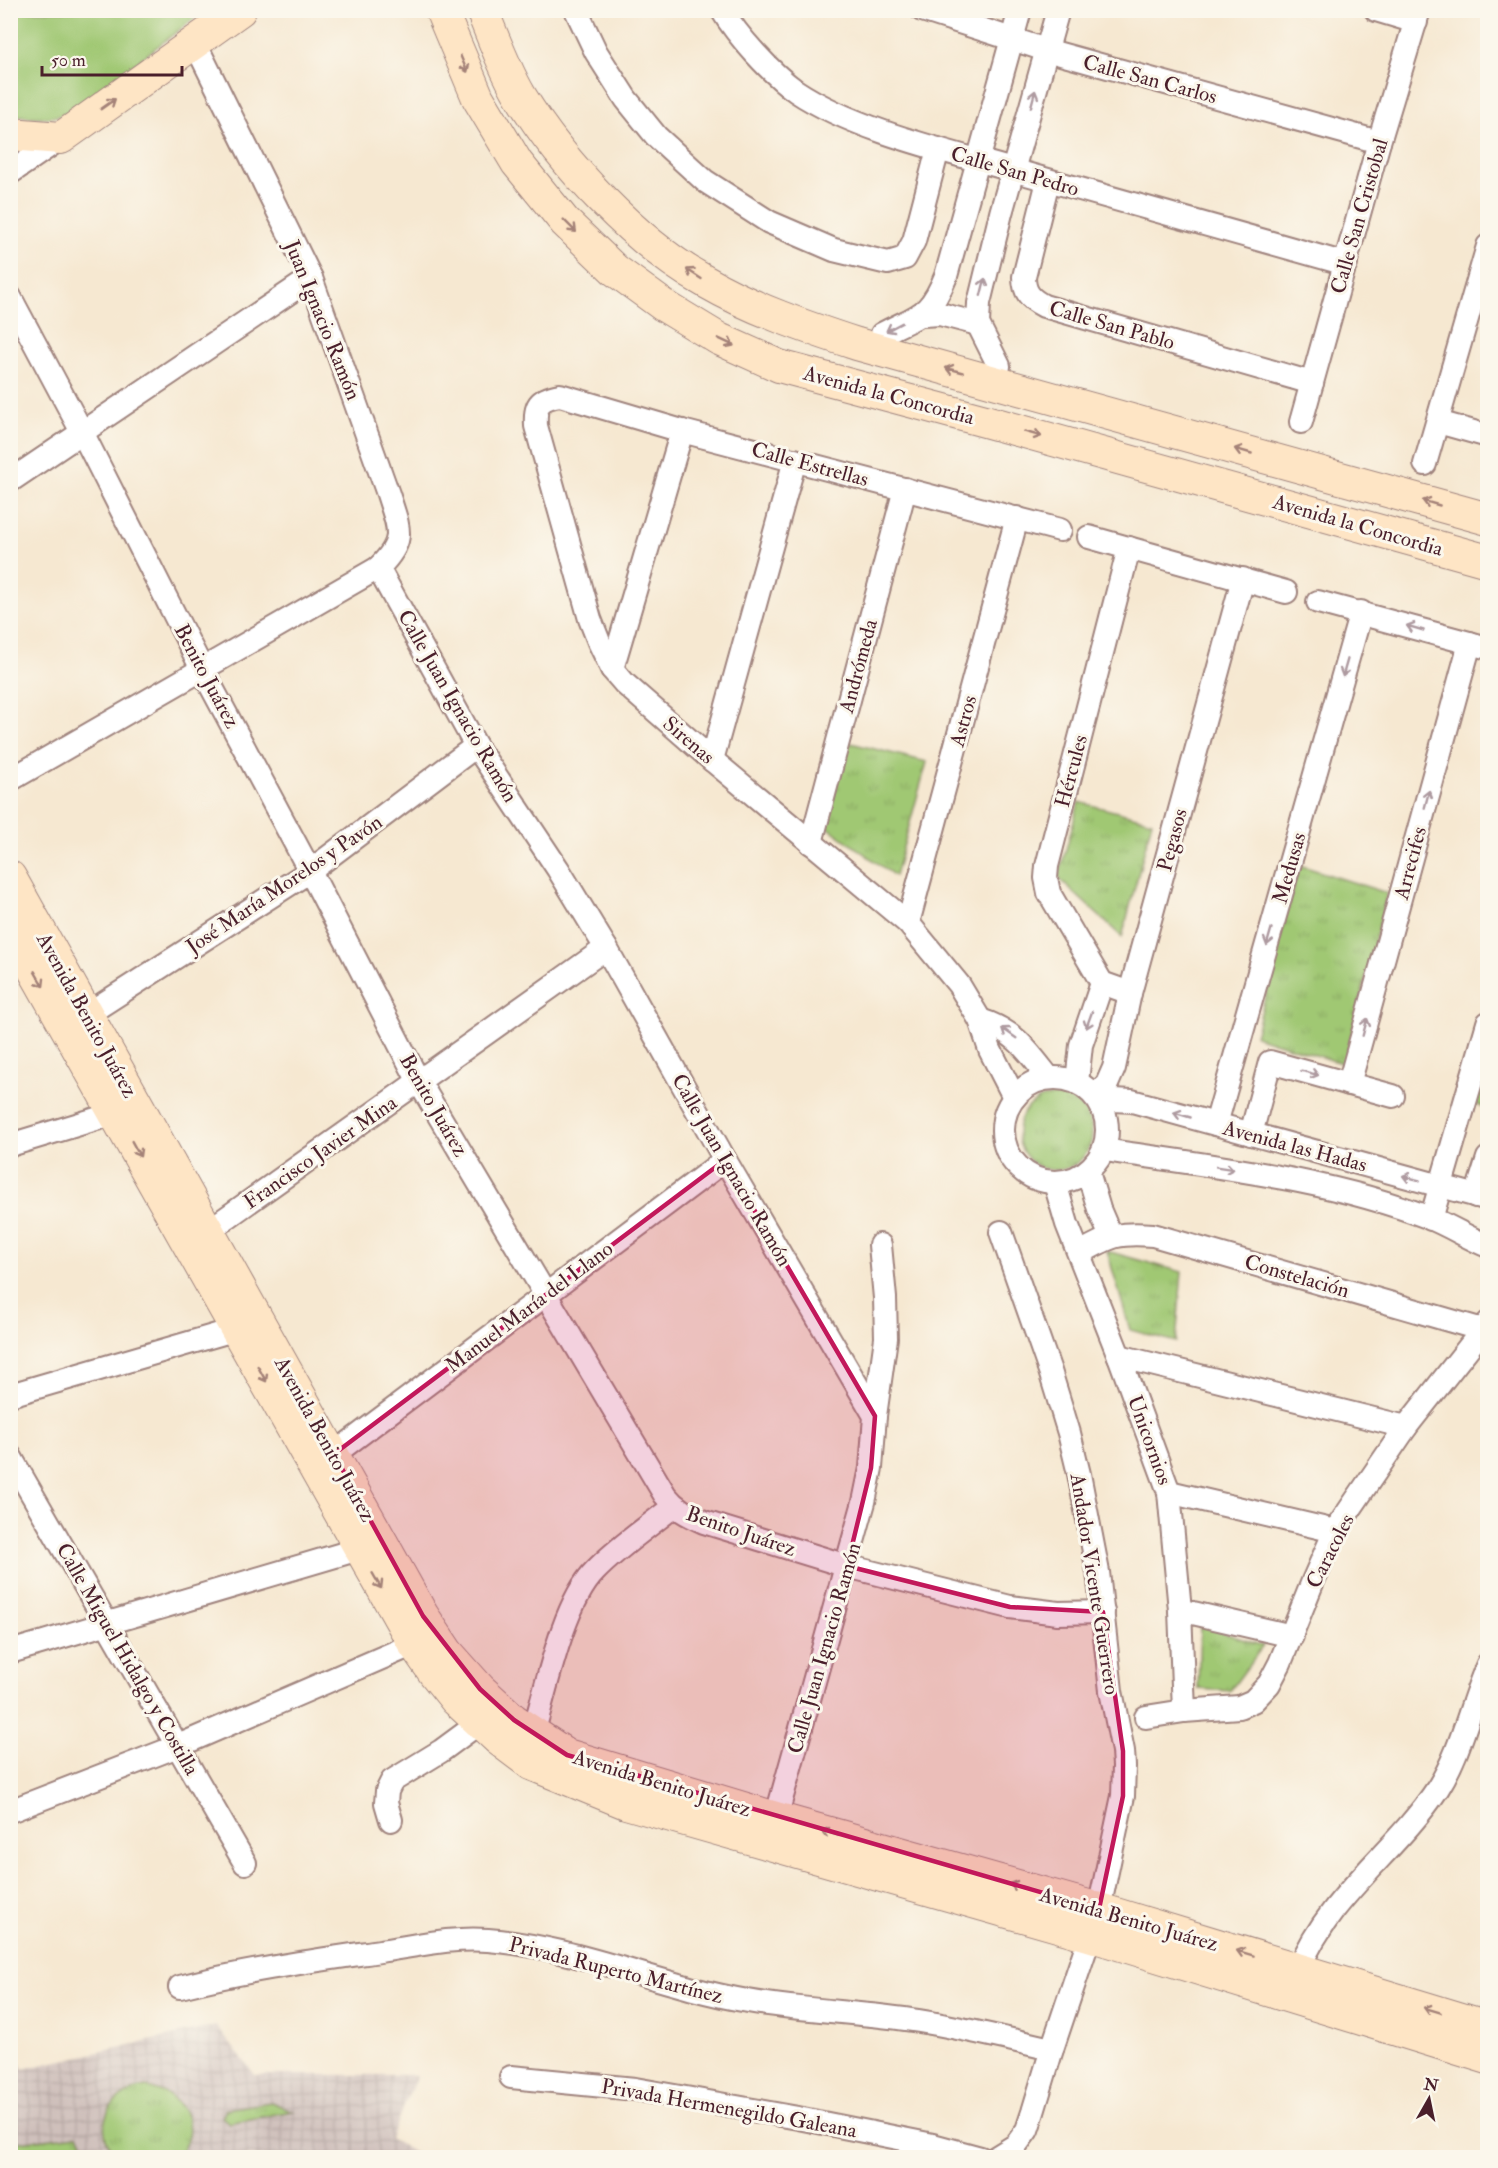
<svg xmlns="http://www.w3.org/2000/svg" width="1498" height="2168" font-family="'IM FELL Double Pica',serif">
<defs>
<pattern id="industrial-grid" width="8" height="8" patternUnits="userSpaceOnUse" patternTransform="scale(1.5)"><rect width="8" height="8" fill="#cfc0bb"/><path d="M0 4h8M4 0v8" fill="none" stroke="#b3a5a1"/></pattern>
<pattern id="grass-tufts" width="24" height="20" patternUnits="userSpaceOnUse" patternTransform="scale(1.5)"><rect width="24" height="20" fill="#a0c873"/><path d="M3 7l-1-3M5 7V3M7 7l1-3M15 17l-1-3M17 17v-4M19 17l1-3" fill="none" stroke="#8bab64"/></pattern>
</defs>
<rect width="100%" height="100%" fill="#fbf7ec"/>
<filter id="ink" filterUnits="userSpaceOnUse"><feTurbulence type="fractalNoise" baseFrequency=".0167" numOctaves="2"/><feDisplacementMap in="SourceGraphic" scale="12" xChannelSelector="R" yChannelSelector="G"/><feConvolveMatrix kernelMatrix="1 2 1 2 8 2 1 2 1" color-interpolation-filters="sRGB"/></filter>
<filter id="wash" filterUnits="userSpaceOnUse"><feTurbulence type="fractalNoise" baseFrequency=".008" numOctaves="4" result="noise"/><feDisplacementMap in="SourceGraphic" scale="24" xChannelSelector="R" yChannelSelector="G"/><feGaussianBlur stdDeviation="1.35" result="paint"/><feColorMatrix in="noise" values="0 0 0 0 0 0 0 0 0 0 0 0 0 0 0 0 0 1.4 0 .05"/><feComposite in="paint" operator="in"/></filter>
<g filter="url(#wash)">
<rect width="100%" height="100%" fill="#f6e8d1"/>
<polygon fill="url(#industrial-grid)" points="216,2026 255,2075 417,2075 390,2139 423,2157 11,2157 10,2044 23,2069"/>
<g fill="url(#grass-tufts)" stroke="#75744f" stroke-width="1.5">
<polygon points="847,742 927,762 895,876 826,826"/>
<polygon points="1079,802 1152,821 1122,937 1058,878"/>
<polygon points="1299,865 1387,893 1344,1064 1255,1036"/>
<polygon points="1487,1063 1487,1108 1475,1104"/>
<circle cx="1055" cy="1133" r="37"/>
<polygon points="1107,1251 1182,1272 1176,1342 1130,1330"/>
<polygon points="1200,1625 1263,1646 1230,1691 1198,1689"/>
<path d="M147,2087C182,2093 204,2129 176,2157H116C91,2125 109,2092 147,2087Z"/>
<polygon points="271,2102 293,2111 229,2123 222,2117 226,2109"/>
<polygon points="78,2135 82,2141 80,2146 11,2157 11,2143"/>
</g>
<path fill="#a0c873" stroke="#75744f" stroke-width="1.5" d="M10,11H204L77,108C56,122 35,117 11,115Z"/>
</g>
<g filter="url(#ink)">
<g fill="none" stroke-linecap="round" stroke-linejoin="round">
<g stroke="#a0847e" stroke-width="26">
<g id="minor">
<polyline points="576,10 596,52 626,99 656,136 705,181 769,222 834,250 888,263 905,258 914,241 938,149"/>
<path d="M722,10C737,36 772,74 796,91C853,129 942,150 1009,169C1121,201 1233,233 1346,264"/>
<polyline points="922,10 1046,50 1379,142"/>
<polyline points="1376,10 1416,22"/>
<polyline points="10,173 61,138"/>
<path d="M1048,181L1024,277C1024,292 1030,299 1044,306L1312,383"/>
<path d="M10,297L82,432L203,671L310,871L419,1082L665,1495C676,1509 688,1515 704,1522L847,1566L1010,1607L1058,1613L1103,1612"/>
<polyline points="923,315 940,314 978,324"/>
<path d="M878,350L882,334C919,314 929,318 946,276L1020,10"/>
<polyline points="996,381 999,366 978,324 979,303 1001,213 1058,10"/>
<polyline points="1301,422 1379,142 1419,10"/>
<polyline points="1438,422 1488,436"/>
<polyline points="1425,464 1488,246"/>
<polyline points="10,481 311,278"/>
<polyline points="1089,537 1286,592"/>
<polyline points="1129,548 1047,866 1046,878 1049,893 1102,983 1130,993"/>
<polyline points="378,568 476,746 558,869 606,948 725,1160 875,1416 871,1468 864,1502 776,1818"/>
<polyline points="1318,602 1488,648"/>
<polyline points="612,669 682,431"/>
<polyline points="712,760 795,460"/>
<path d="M10,780L378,568C407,540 399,529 388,494L311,278L195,43"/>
<polyline points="811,843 905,489"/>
<polyline points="908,923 1017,518"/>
<polyline points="86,1015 310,871 476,746"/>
<path d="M980,1020C1015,1031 1027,1050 1049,1078"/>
<circle cx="1055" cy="1130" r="52"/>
<polyline points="1077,1082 1081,1045 1102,983"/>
<polyline points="1349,1084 1470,643"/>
<polyline points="1095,1096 1107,1084 1114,1068 1130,993 1243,579"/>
<path d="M1014,1097L990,1050L980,1020L959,985L908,923L712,760L625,684L612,669L599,642L590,619L536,426C535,405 538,399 560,395L682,431L1060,530"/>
<polyline points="1101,1104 1114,1100 1132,1101 1488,1199"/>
<polyline points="1216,1124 1361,612"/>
<polyline points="1251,1134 1270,1062 1393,1096"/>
<polyline points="10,1145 116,1113"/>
<path d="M1105,1150C1214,1167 1327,1178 1430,1218C1450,1226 1468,1238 1488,1246"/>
<polyline points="1088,1172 1099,1209 1111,1237"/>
<polyline points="1055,1183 1067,1224 1119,1356 1169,1492 1180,1610 1184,1711"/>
<polyline points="1476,1196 1488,1158"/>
<polyline points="1431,1219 1488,1023"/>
<polyline points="208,1231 606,948"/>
<path d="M1080,1253C1111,1236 1117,1232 1153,1235L1483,1330"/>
<polyline points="1119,1356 1406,1427"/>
<polyline points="10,1395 237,1329"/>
<polyline points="875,1416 886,1338 885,1298 880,1245"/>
<polyline points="334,1454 725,1160"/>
<polyline points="10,1456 245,1863"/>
<polyline points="1169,1492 1335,1531"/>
<polyline points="1180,1610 1292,1636"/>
<polyline points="10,1652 359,1549"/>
<polyline points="1146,1717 1184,1711 1239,1707 1253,1701 1269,1684 1280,1663 1313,1581 1335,1531 1406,1427 1488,1323"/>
<path d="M533,1734C546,1689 563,1603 595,1571C618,1547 648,1527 674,1506"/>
<polyline points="10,1811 178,1746 414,1644"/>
<polyline points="391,1820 386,1803 387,1791 392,1781 441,1751 479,1723"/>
<path d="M1299,1969C1328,1896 1396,1852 1438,1788C1462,1750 1470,1705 1488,1664"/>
<path d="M180,1987C246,1970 312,1961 380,1951C415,1946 452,1937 488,1940C577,1947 660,1986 748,2001C804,2011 862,2012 919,2021C963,2028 1007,2039 1052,2049"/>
<polyline points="511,2077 635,2089 798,2118 933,2145 981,2158"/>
<polyline points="995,2158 1016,2145 1027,2130 1033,2112 1052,2049 1099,1909 1123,1796 1124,1766 1123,1751 1111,1691 1098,1572 1079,1474 1069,1433 1050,1371 1001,1232"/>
</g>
</g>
<g stroke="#a0847e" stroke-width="34">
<g id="secondary">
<polyline points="441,10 478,98 517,163 565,222 615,270 663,305 719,339 779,366 985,421 1488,561"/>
<path d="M482,10C493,38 506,72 521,97C562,164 637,244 706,282C753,309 805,327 857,344L1488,519"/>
<polyline points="10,134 61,138 240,10"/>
<polyline points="10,877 423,1616 447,1652 480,1689 514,1720 567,1755 776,1818 1099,1909 1488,2027"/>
<polyline points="10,928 414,1644 435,1674 455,1699 499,1740 531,1764 626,1803 1089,1935 1488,2058"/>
</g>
</g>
<use href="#minor" stroke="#fff" stroke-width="22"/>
<use href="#secondary" stroke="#fee5c5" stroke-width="32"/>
</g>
<defs><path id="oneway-shaft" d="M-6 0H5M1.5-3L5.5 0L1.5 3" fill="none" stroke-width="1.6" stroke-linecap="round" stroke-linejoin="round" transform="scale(1.5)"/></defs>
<g stroke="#a48278">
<use href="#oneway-shaft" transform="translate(464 64) rotate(67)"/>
<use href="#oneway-shaft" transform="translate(108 104) rotate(-35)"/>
<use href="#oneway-shaft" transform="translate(570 226) rotate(45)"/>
<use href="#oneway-shaft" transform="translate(694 274) rotate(-147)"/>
<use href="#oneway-shaft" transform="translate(726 342) rotate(25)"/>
<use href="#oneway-shaft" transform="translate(954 370) rotate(-165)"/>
<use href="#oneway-shaft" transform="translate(1033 434) rotate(16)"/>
<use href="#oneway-shaft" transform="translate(1243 451) rotate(-164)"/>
<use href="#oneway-shaft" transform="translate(1431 503) rotate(-164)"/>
<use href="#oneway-shaft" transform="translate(39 979) rotate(60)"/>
<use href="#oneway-shaft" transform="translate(136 1149) rotate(61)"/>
<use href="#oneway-shaft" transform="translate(262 1374) rotate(61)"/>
<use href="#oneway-shaft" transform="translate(377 1581) rotate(60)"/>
<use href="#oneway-shaft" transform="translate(830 1833) rotate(-164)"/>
<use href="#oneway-shaft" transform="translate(1018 1886) rotate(-164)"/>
<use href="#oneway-shaft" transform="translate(1245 1953) rotate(-163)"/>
<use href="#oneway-shaft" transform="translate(1432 2010) rotate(-163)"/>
</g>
<g stroke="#ae9aa0">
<use href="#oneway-shaft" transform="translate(1033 99) rotate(-75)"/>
<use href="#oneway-shaft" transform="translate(983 287) rotate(-76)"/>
<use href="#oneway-shaft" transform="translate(894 327) rotate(152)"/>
<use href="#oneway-shaft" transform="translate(1415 628) rotate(-164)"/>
<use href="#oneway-shaft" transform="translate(1345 668) rotate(106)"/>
<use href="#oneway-shaft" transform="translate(1427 799) rotate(-75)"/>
<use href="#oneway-shaft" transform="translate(1269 937) rotate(106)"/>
<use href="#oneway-shaft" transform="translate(1089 1020) rotate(110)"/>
<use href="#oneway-shaft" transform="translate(1365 1027) rotate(-75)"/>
<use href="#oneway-shaft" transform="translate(1009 1033) rotate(-145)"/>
<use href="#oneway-shaft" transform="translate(1310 1073) rotate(15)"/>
<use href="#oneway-shaft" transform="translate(1182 1115) rotate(-164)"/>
<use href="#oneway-shaft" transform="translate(1225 1168) rotate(9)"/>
<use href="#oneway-shaft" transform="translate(1411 1178) rotate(-165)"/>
</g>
</g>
<path fill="#c2185b" fill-opacity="0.2" stroke="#c2185b" stroke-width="4.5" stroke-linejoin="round" d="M725,1160L875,1416L871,1468L847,1566L1010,1607L1103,1612L1123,1751V1796L1099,1909L567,1755L514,1720L480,1689L423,1616L334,1454Z"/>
<g text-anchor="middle" stroke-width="6" stroke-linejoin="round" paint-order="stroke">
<g font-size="21" fill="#4a1f2b" stroke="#fbf7ec">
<text transform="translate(1150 79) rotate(15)" y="7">Calle San Carlos</text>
<text transform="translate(1015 171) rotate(16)" y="7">Calle San Pedro</text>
<text transform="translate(1359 216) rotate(-74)" y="7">Calle San Cristobal</text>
<text transform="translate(323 320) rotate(68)" y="7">Juan Ignacio Ramón</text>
<text transform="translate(1112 325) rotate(16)" y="7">Calle San Pablo</text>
<text transform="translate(889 395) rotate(15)" y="7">Avenida la Concordia</text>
<text transform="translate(810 464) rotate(15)" y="7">Calle Estrellas</text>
<text transform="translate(1358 525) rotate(16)" y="7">Avenida la Concordia</text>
<text transform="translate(858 666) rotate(-75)" y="7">Andrómeda</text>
<text transform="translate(207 676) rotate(62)" y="7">Benito Juárez</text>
<text transform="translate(458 706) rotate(60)" y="7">Calle Juan Ignacio Ramón</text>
<text transform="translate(963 721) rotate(-75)" y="7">Astros</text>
<text transform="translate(689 740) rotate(41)" y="7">Sirenas</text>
<text transform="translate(1071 771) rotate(-75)" y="7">Hércules</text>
<text transform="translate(1172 840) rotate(-75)" y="7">Pegasos</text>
<text transform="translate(1410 863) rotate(-75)" y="7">Arrecifes</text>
<text transform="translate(1289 868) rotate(-74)" y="7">Medusas</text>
<text transform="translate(284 884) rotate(-34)" y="7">José María Morelos y Pavón</text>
<text transform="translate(87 1015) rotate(61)" y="7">Avenida Benito Juárez</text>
<text transform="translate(434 1105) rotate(60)" y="7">Benito Juárez</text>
<text transform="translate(1295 1146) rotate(15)" y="7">Avenida las Hadas</text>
<text transform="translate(320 1152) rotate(-35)" y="7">Francisco Javier Mina</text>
<text transform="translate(732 1170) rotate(60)" y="7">Calle Juan Ignacio Ramón</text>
<text transform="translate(1297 1276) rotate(16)" y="7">Constelación</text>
<text transform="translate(529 1307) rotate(-37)" y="7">Manuel María del Llano</text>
<text transform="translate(325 1439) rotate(61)" y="7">Avenida Benito Juárez</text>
<text transform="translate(1150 1440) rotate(70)" y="7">Unicornios</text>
<text transform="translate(741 1531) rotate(19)" y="7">Benito Juárez</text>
<text transform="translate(1330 1551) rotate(-63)" y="7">Caracoles</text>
<text transform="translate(1095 1584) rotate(81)" y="7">Andador Vicente Guerrero</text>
<text transform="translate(824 1648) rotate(-74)" y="7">Calle Juan Ignacio Ramón</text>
<text transform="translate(128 1659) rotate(60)" y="7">Calle Miguel Hidalgo y Costilla</text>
<text transform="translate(662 1783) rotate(17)" y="7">Avenida Benito Juárez</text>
<text transform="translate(1129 1919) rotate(16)" y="7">Avenida Benito Juárez</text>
<text transform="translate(616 1970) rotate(14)" y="7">Privada Ruperto Martínez</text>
<text transform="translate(729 2108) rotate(10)" y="7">Privada Hermenegildo Galeana</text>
</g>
</g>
<rect width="1498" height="2168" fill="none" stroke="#fbf7ec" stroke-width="36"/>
<g transform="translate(1429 2099) rotate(9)" stroke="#fbf7ec" stroke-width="4.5" paint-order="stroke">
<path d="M0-4.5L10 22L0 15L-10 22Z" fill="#4a1f2b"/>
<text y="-9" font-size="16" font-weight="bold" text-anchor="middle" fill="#4a1f2b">N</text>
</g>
<path d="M42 66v9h140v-9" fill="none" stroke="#4a1f2b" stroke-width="3"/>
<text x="51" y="66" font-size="18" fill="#4a1f2b" stroke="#fbf7ec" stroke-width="4.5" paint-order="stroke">50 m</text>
</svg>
